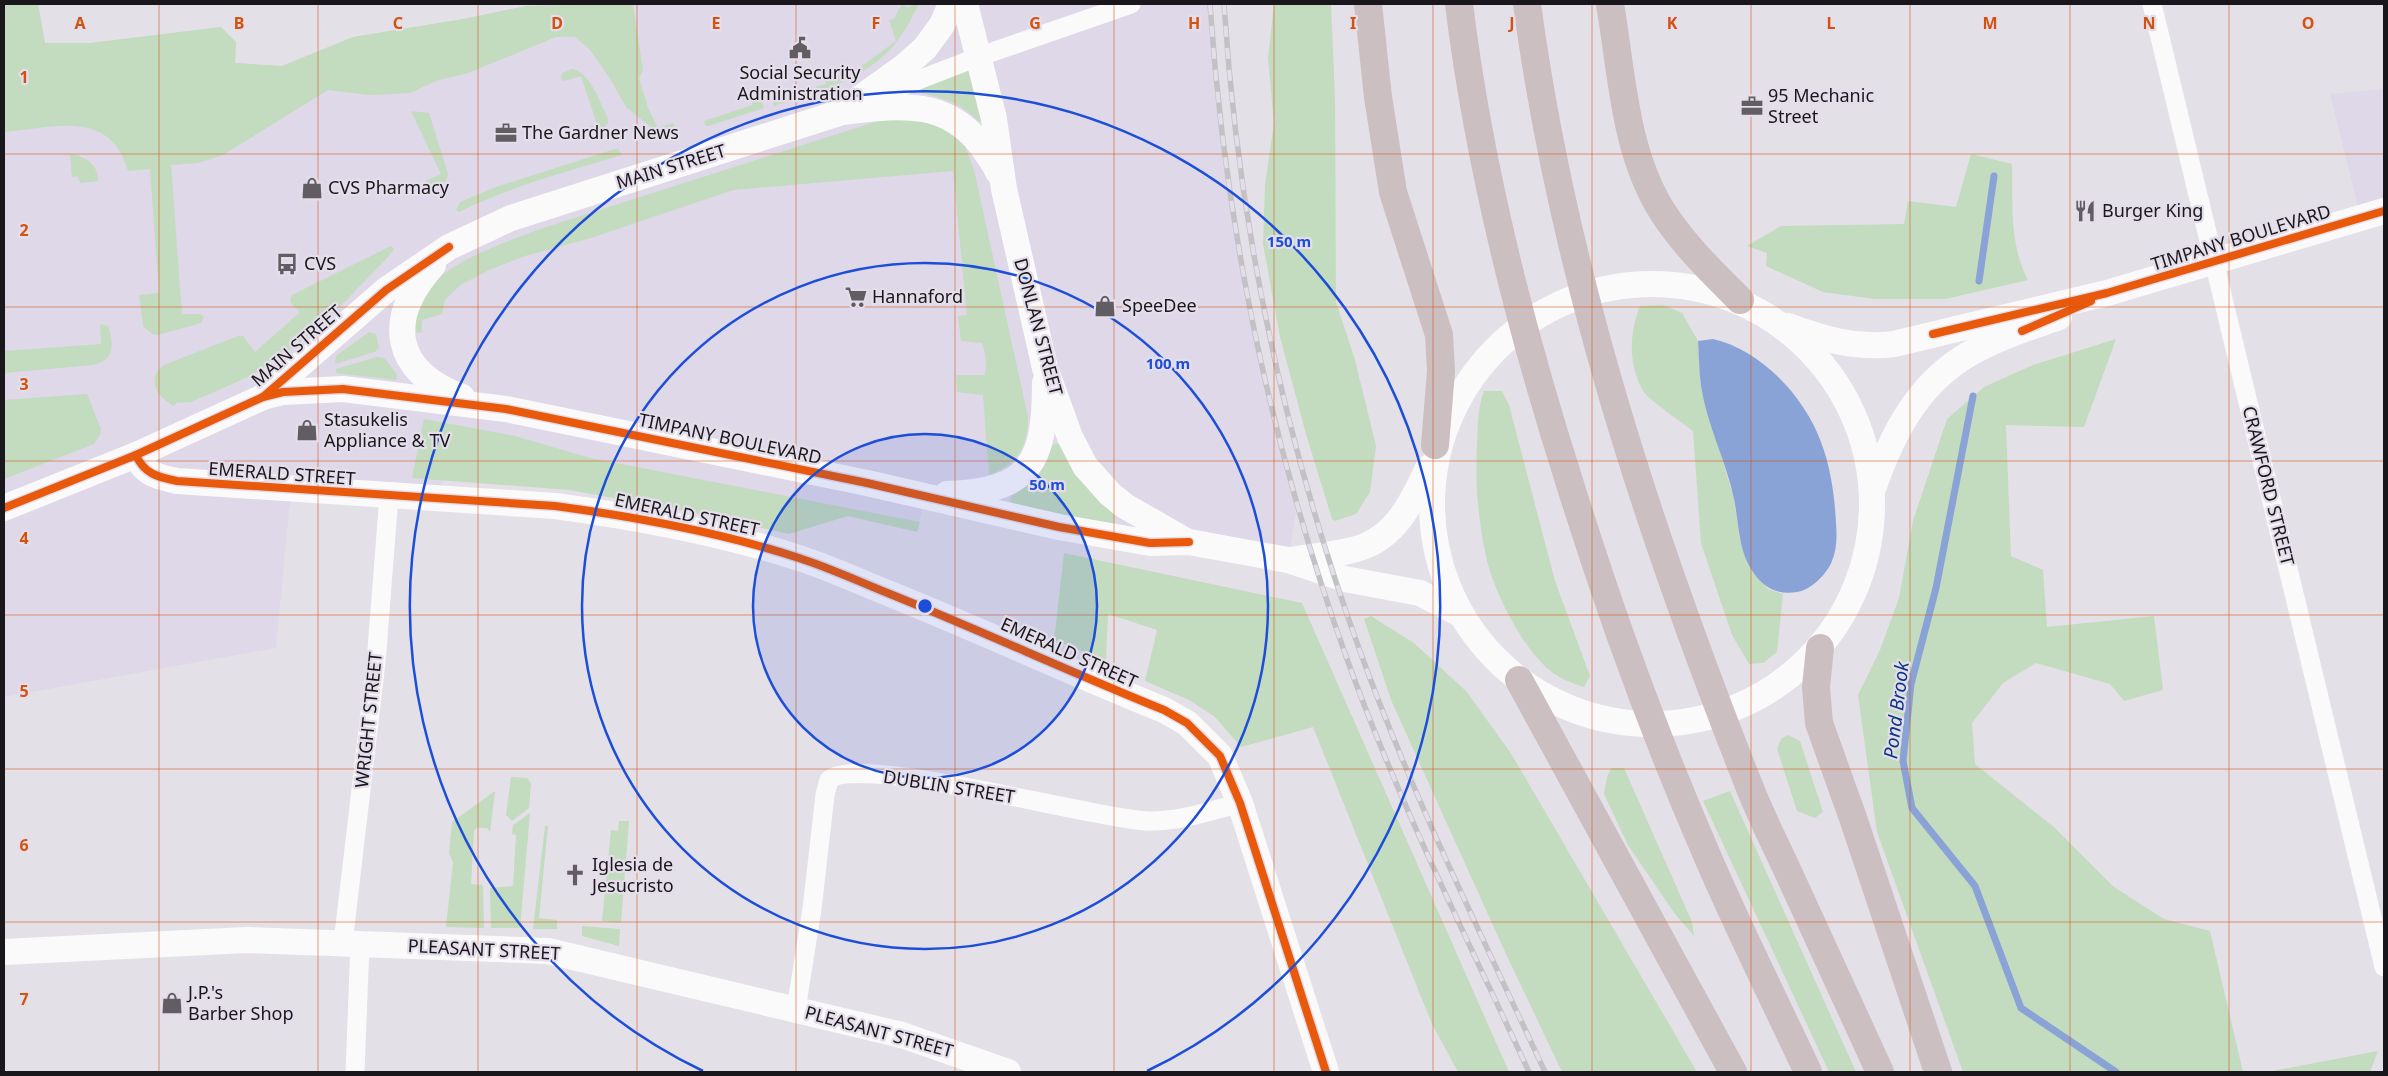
<svg xmlns="http://www.w3.org/2000/svg" width="2388" height="1076" font-family="'Noto Sans',sans-serif">
<rect width="100%" height="100%" fill="#e4e0e7"/>
<g fill="#ded8e8">
<polygon points="4,4 38,4 45,43 90,43 221,27 236,42 235,63 282,66 353,37 463,19 526,6 581,4 1210,4 1221,127 1231,205 1259,357 1297,507 1288,560 925,498 917,532 848,516 448,450 440,498 294,490 289,511 276,648 4,697"/>
<polygon points="2384,89 2384,211 2361,218 2330,94"/>
</g>
<g fill="#c3dbbf">
<path d="M4,4H38L45,43H90L221,27L236,42L235,63L282,66L353,37L463,19L526,6L633,4L643,70L639,78L648,108L658,128L673,123L678,136L667,140L626,107L609,77L590,50L575,37H556L468,73L436,81L410,93L369,95L328,90L223,155L198,163L171,165L182,314H200L204,317L201,323L158,335L152,334L143,326L139,295L159,293L150,169L128,171C110,108 54,128 4,132Z"/>
<path d="M902,4L909,8L911,4H919C913,15 907,27 900,37C871,79 819,91 774,106L772,99L826,84L825,81L841,75L844,79L896,41L889,20L894,19Z"/>
<polygon points="1274,4 1331,4 1335,98 1336,302 1355,360 1376,446 1370,492 1356,514 1335,521 1332,519 1306,434 1280,337 1263,244 1265,185 1274,123 1268,58"/>
<path d="M572,69C590,72 599,101 607,116L608,123L603,129L582,136L579,134V130L597,124L581,76L564,81L561,79L562,73Z"/>
<path d="M969,69L984,121L979,122C963,104 944,98 921,93V87Z"/>
<polygon points="761,98 764,108 708,126 705,125 704,121 752,105 752,101"/>
<polygon points="411,111 429,113 448,174 446,181 430,189 425,181 441,174"/>
<path d="M897,115H920L963,141L974,170L1028,417C1028,447 1018,464 989,475L983,395L957,392L956,375H985C987,363 986,354 982,343L961,341L958,316L967,315L953,171L733,190L591,238L525,256L489,270L462,284L454,291L445,300L442,314L422,320V332L417,333C403,273 498,246 540,229Z"/>
<path d="M618,148L622,155C566,172 511,186 459,212L456,210L460,202L496,187Z"/>
<path d="M70,154C85,156 99,165 98,181L80,183L78,176L72,177Z"/>
<path d="M1971,154L2012,164C2013,203 2009,245 2028,280L1945,299H1875L1823,292L1766,266L1767,253L1747,246L1781,226L1904,224L1908,201L1956,207Z"/>
<path d="M391,246L394,249L387,258L325,322L292,349L250,376L223,388L191,402L176,403L174,406C157,397 145,379 164,365L238,336H243L255,352L300,312L290,302L292,295Z"/>
<path d="M1663,305L1682,313L1698,341L1701,387L1734,499L1740,540L1752,571L1768,589L1783,594L1777,652L1763,663L1749,664L1732,635L1701,543L1693,431C1682,422 1651,402 1644,392C1628,367 1629,333 1640,306Z"/>
<path d="M100,324L108,326C114,343 115,361 93,365L4,373V351L101,344Z"/>
<polygon points="369,332 376,334 379,348 375,352 335,364 336,356"/>
<polygon points="2116,339 2084,427 2006,425 2011,556 2043,570 2047,627 2154,616 2163,690 2124,701 2110,684 2036,663 2003,683 1972,723 1975,764 2055,828 2114,887 2164,919 2210,931 2243,1072 1963,1072 1877,832 1858,695 1880,650 1899,598 1913,521 1947,419 1984,387 2033,365"/>
<polygon points="377,357 384,358 397,374 396,380 336,373 336,369"/>
<path d="M1484,391H1502L1509,405L1555,581L1590,676L1584,687C1570,683 1557,677 1547,668C1521,645 1493,590 1486,556C1478,520 1475,483 1477,446C1478,427 1477,409 1484,391Z"/>
<polygon points="87,394 101,429 100,435 94,444 4,479 4,400"/>
<polygon points="424,419 515,436 590,458 920,522 917,532 848,516 789,534 675,509 569,490 412,478"/>
<path d="M1061,443L1092,493L1115,516L1113,528L1010,507L1011,496C1032,485 1044,467 1052,445Z"/>
<polygon points="1064,553 1302,603 1509,1072 1458,1072 1432,1024 1313,727 1241,747 1215,717 1189,700 1145,681 1157,630 1108,614 1106,661 1054,640"/>
<polygon points="1371,616 1414,643 1467,692 1512,755 1697,1072 1562,1072 1506,954 1391,700 1364,619"/>
<polygon points="1788,735 1800,741 1823,812 1815,818 1797,811 1777,749 1781,739"/>
<polygon points="1611,768 1624,768 1692,922 1694,936 1675,914 1628,845 1604,794 1607,777"/>
<polygon points="511,777 527,778 531,783 529,808 512,821 506,815"/>
<polygon points="495,791 490,832 487,828 477,828 474,831 471,884 482,885 483,887 484,928 446,927 453,862 449,853 452,822"/>
<polygon points="1730,791 1856,1072 1829,1072 1703,801"/>
<polygon points="530,813 520,928 491,928 490,888 513,886 516,835 512,834 513,825"/>
<polygon points="619,821 629,821 621,923 602,921 611,830 618,831"/>
<polygon points="545,826 548,826 539,918 557,920 557,929 533,929"/>
<polygon points="582,926 620,929 619,946 582,936"/>
<polygon points="2378,1051 2370,1072 2267,1072"/>
</g>
<path fill="#89a3d6" d="M1713,339C1761,350 1804,396 1821,442C1829,463 1833,486 1835,508C1836,526 1839,544 1832,561C1827,574 1811,590 1797,592C1777,595 1764,588 1753,572C1738,550 1739,523 1734,499C1726,461 1707,425 1701,386C1699,371 1699,356 1698,341Z"/>
<g fill="none" stroke-linecap="round" stroke-linejoin="round">
<g stroke="#89a3d6" stroke-width="7">
<polyline points="1979,281 1994,176"/>
<polyline points="1973,396 1936,588 1911,684 1903,761 1912,808 1975,886 2021,1008 2116,1072"/>
</g>
<g stroke="#fbfafb" stroke-width="19">
<polyline points="2152,4 2384,967"/>
<polyline points="877,96 978,57 1131,4"/>
<polyline points="343,943 376,662 389,496"/>
<path d="M796,1009L812,909L825,795L829,780C856,753 1095,819 1147,821C1178,822 1210,811 1240,803"/>
<polyline points="355,1072 360,944"/>
</g>
<g stroke="#fbfafb" stroke-width="26">
<polyline points="965,4 994,119 1004,189 1045,368 1070,437 1085,466 1110,494 1125,506 1186,541"/>
<path d="M842,112C896,106 944,97 981,145C987,154 994,162 998,172"/>
<path d="M433,265C385,319 392,371 462,397"/>
<circle cx="1652" cy="504" r="220"/>
<path d="M1788,326C1823,339 1856,349 1894,344L2107,293L2384,211"/>
<polyline points="263,397 283,392 343,389 506,409 867,483 1059,527 1150,543 1189,542 1288,560 1345,579 1420,593 1462,615"/>
<path d="M136,455C144,474 158,477 177,481L555,506C637,517 720,532 799,558C830,568 860,582 890,594C982,631 1072,673 1164,710L1187,723L1220,756L1240,803L1326,1072"/>
<path d="M1874,486C1895,426 1924,374 1984,346C2008,334 2034,326 2059,317"/>
<path d="M947,494C1031,491 1045,462 1045,383"/>
<polyline points="4,508 136,455 263,397 386,290 449,247 511,218 839,113 905,66 925,48 942,25 951,4"/>
<path d="M1291,560C1313,556 1336,555 1356,549C1395,539 1413,501 1428,468"/>
<polyline points="4,952 247,940 548,951 902,1035 1008,1072"/>
</g>
<g stroke="#ccbfc1" stroke-width="28">
<polyline points="1368,4 1378,97 1393,192 1439,335 1441,371 1435,445"/>
<path d="M1459,4C1479,167 1520,328 1570,484C1608,606 1652,728 1703,846C1735,922 1773,997 1808,1072"/>
<path d="M1527,4C1563,272 1649,533 1748,783C1760,815 1776,845 1790,876C1820,942 1850,1007 1880,1072"/>
<path d="M1610,4C1622,73 1624,153 1664,214C1685,246 1713,273 1740,300"/>
<polyline points="1820,648 1816,687 1819,723 1853,818 1938,1072"/>
<polyline points="1519,680 1733,1072"/>
</g>
<g stroke="#c2c1c3" stroke-width="5.5">
<g id="rail">
<path d="M1210,4C1225,228 1271,448 1347,659C1398,801 1466,936 1529,1072"/>
<path d="M1224,4C1238,225 1285,445 1361,654C1413,797 1481,934 1545,1072"/>
</g>
</g>
<use href="#rail" stroke="#e4ddea" stroke-width="4" stroke-dasharray="11" stroke-linecap="butt"/>
<g stroke="#e4ddea" stroke-width="11">
<g id="cycleway">
<polyline points="2022,331 2091,301"/>
<polyline points="1933,334 2107,293 2384,211"/>
<polyline points="263,397 283,392 343,389 506,409 867,483 1059,527 1150,543 1189,542"/>
<path d="M136,455C144,474 158,477 177,481L555,506C637,517 720,532 799,558C830,568 860,582 890,594C982,631 1072,673 1164,710L1187,723L1220,756L1240,803L1326,1072"/>
<polyline points="4,508 136,455 263,397 386,290 449,247"/>
</g>
</g>
<use href="#cycleway" stroke="#e8590c" stroke-width="8"/>
</g>
<path fill="none" stroke="#d3520e" stroke-width="1" stroke-opacity="0.55" d="M159,4V1072M318,4V1072M478,4V1072M637,4V1072M796,4V1072M955,4V1072M1114,4V1072M1274,4V1072M1433,4V1072M1592,4V1072M1751,4V1072M1910,4V1072M2070,4V1072M2229,4V1072M4,154H2384M4,307H2384M4,461H2384M4,615H2384M4,769H2384M4,922H2384"/>
<circle cx="925" cy="606" r="172" fill="#1d4ed8" fill-opacity=".12"/>
<g fill="none" stroke="#1d4ed8" stroke-width="2.5">
<circle cx="925" cy="606" r="172"/>
<circle cx="925" cy="606" r="343"/>
<path d="M703 1071A515 515 0 1 1 1147 1071"/>
</g>
<defs>
<g id="civic-bare" transform="scale(1.725)"><path d="M-.6-6.5H3V-4.5H.6V-3L4-1V1h2V6H-6V1h2V-1L-.6-3ZM-1.2 2.5V6h2.4V2.5Z" fill="#615d63" stroke="#e4ddea" stroke-width="2.5" paint-order="stroke"/></g>
<g id="office-bare" transform="scale(1.725)"><path d="M-6-3h4V-5.5h4V-3h4V5H-6ZM-1-4.5V-3h2v-1.5ZM-6 0V1H6V0Z" fill="#615d63" stroke="#e4ddea" stroke-width="2.5" paint-order="stroke"/></g>
<g id="shop-bare" transform="scale(1.725)"><path d="M-5-2.5h2.3a2.7 3.5 0 0 1 5.4 0H5L5.5 6h-11ZM-1.5-2.5h3a1.5 2.3 0 0 0-3 0Z" fill="#615d63" stroke="#e4ddea" stroke-width="2.5" paint-order="stroke"/></g>
<g id="restaurant-bare" transform="scale(1.725)"><path d="M-5-6h1v4h1v-4h1v4h1v-4h1v5L-1.5 .5V6h-2V.5L-5-1ZM5-6V6H3V1.5H1.5Q1.5-4 5-6Z" fill="#615d63" stroke="#e4ddea" stroke-width="2.5" paint-order="stroke"/></g>
<g id="bus-bare" transform="scale(1.725)"><path d="M-5-6H5V4H4V6H2V4H-2V6H-4V4H-5ZM-3.5-4V0h7V-4ZM-3.5 1.2v1.5H-2V1.2ZM2 1.2v1.5H3.5V1.2Z" fill="#615d63" stroke="#e4ddea" stroke-width="2.5" paint-order="stroke"/></g>
<g id="supermarket-bare" transform="scale(1.725)"><path d="M-6-5.5h2.5l.6 2H6L4.5 2H-2.5L-4.4-4H-6ZM-1.5 3.2a1.3 1.3 0 1 0 .1 0ZM3 3.2a1.3 1.3 0 1 0 .1 0Z" fill="#615d63" stroke="#e4ddea" stroke-width="2.5" paint-order="stroke"/></g>
<g id="church-bare" transform="scale(1.725)"><path d="M-1.2-6h2.4v3.5h3.3v2.4h-3.3V6h-2.4V-.1h-3.3v-2.4h3.3Z" fill="#615d63" stroke="#e4ddea" stroke-width="2.5" paint-order="stroke"/></g>
</defs>
<g fill-rule="evenodd">
<use href="#civic-bare" x="800" y="48"/>
<use href="#office-bare" x="1752" y="106"/>
<use href="#office-bare" x="506" y="133"/>
<use href="#shop-bare" x="312" y="188"/>
<use href="#restaurant-bare" x="2085" y="211"/>
<use href="#bus-bare" x="287" y="264"/>
<use href="#supermarket-bare" x="856" y="297"/>
<use href="#shop-bare" x="1105" y="306"/>
<use href="#shop-bare" x="307" y="430"/>
<use href="#church-bare" x="575" y="875"/>
<use href="#shop-bare" x="172" y="1003"/>
</g>
<g text-anchor="middle" stroke-width="4.5" stroke-linejoin="round" paint-order="stroke">
<g font-size="18" fill="#1a171c" stroke="#e4ddea" text-anchor="start">
<text x="800" y="79" text-anchor="middle">Social Security<tspan x="800" dy="21">Administration</tspan></text>
<text x="1768" y="102">95 Mechanic<tspan x="1768" dy="21">Street</tspan></text>
<text x="522" y="139">The Gardner News</text>
<text x="328" y="194">CVS Pharmacy</text>
<text x="2102" y="217">Burger King</text>
<text x="304" y="270">CVS</text>
<text x="872" y="303">Hannaford</text>
<text x="1122" y="312">SpeeDee</text>
<text x="324" y="426">Stasukelis<tspan x="324" dy="21">Appliance &amp; TV</tspan></text>
<text x="592" y="871">Iglesia de<tspan x="592" dy="21">Jesucristo</tspan></text>
<text x="188" y="999">J.P.'s<tspan x="188" dy="21">Barber Shop</tspan></text>
</g>
<g font-size="18" fill="#1a171c" stroke="#e4ddea">
<text transform="translate(671 167) rotate(-17)" y="6">MAIN STREET</text>
<text transform="translate(2241 238) rotate(-17)" y="6">TIMPANY BOULEVARD</text>
<text transform="translate(1038 327) rotate(75)" y="6">DONLAN STREET</text>
<text transform="translate(297 346) rotate(-41)" y="6">MAIN STREET</text>
<text transform="translate(730 439) rotate(12)" y="6">TIMPANY BOULEVARD</text>
<text transform="translate(282 474) rotate(4)" y="6">EMERALD STREET</text>
<text transform="translate(2268 486) rotate(76)" y="6">CRAWFORD STREET</text>
<text transform="translate(687 515) rotate(12)" y="6">EMERALD STREET</text>
<text transform="translate(1069 653) rotate(24)" y="6">EMERALD STREET</text>
<text transform="translate(369 720) rotate(-84)" y="6">WRIGHT STREET</text>
<text transform="translate(949 787) rotate(9)" y="6">DUBLIN STREET</text>
<text transform="translate(484 950) rotate(3)" y="6">PLEASANT STREET</text>
<text transform="translate(879 1032) rotate(15)" y="6">PLEASANT STREET</text>
</g>
<g font-size="19" font-style="italic" fill="#0a3687" stroke="#e4ddea">
<text transform="translate(1896 710) rotate(-83)" y="7">Pond Brook</text>
</g>
</g>
<g font-size="16" text-anchor="middle" font-weight="bold" fill="#d3520e" stroke="#e4ddea" stroke-width="4.5" stroke-linejoin="round" paint-order="stroke">
<text x="80" y="29">A</text>
<text x="239" y="29">B</text>
<text x="398" y="29">C</text>
<text x="557" y="29">D</text>
<text x="716" y="29">E</text>
<text x="876" y="29">F</text>
<text x="1035" y="29">G</text>
<text x="1194" y="29">H</text>
<text x="1353" y="29">I</text>
<text x="1512" y="29">J</text>
<text x="1672" y="29">K</text>
<text x="1831" y="29">L</text>
<text x="1990" y="29">M</text>
<text x="2149" y="29">N</text>
<text x="2308" y="29">O</text>
<text x="24" y="83">1</text>
<text x="24" y="236">2</text>
<text x="24" y="390">3</text>
<text x="24" y="544">4</text>
<text x="24" y="697">5</text>
<text x="24" y="851">6</text>
<text x="24" y="1005">7</text>
</g>
<circle cx="925" cy="606" r="8" fill="#1d4ed8" stroke="#e4ddea" stroke-width="2.5"/>
<g font-size="15" text-anchor="middle" font-weight="bold" fill="#1d4ed8" stroke="#e4ddea" stroke-width="4.5" stroke-linejoin="round" paint-order="stroke">
<text x="1289" y="247">150 m</text>
<text x="1168" y="369">100 m</text>
<text x="1047" y="490">50 m</text>
</g>
<rect width="2388" height="1076" fill="none" stroke="#1a171c" stroke-width="10"/>
</svg>
